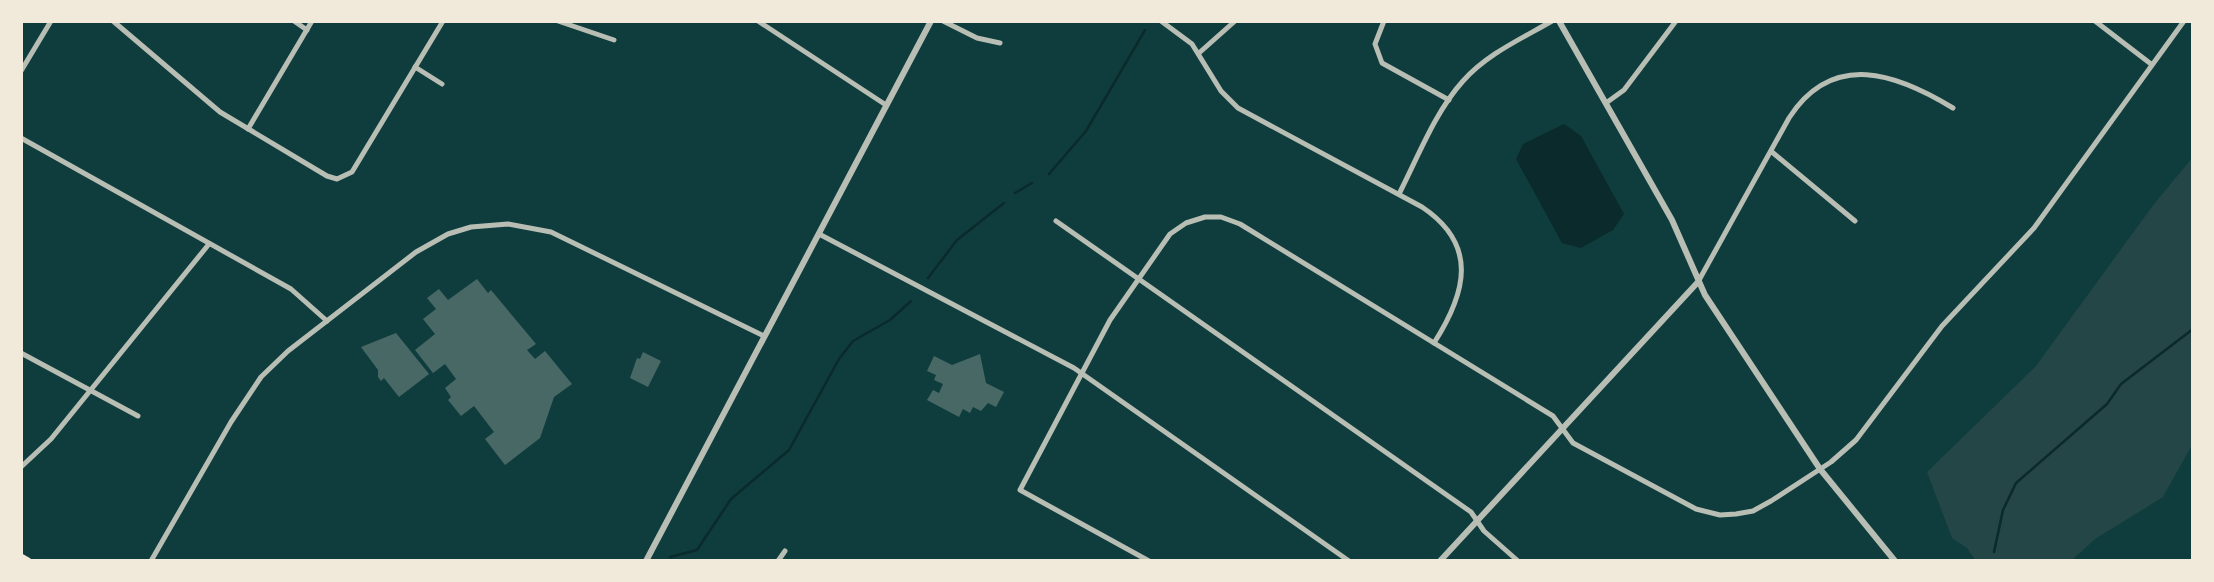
<svg xmlns="http://www.w3.org/2000/svg" width="2214" height="582" font-family="'Exo 2',sans-serif">
<rect width="100%" height="100%" fill="#0f3d3e"/>
<polygon fill="#244646" points="2193,157 2193,443 2163,497 2095,539 2071,561 1976,561 1967,548 1952,538 1927,472 2036,366 2154,204"/>
<polygon fill="#0a2a2b" points="1564,124 1581,136 1624,214 1613,230 1581,248 1562,243 1516,159 1523,144"/>
<g fill="none" stroke-linecap="round" stroke-linejoin="round">
<g stroke="#0a2a2b" stroke-width="2.5">
<polyline points="1049,174 1086,131 1145,30"/>
<polyline points="1015,193 1032,183"/>
<polyline points="928,278 957,240 1004,203"/>
<polyline points="1994,552 2003,510 2016,483 2107,404 2121,384 2193,329"/>
<polyline points="670,557 697,550 731,499 789,450 839,359 853,341 890,320 911,301"/>
</g>
</g>
<g fill="#486865">
<polygon points="477,279 488,293 491,290 536,344 527,350 535,359 545,351 572,384 554,397 540,438 505,465 485,439 494,432 474,406 461,416 448,400 451,397 445,388 456,379 445,364 433,373 415,350 435,334 423,319 436,309 427,298 439,289 448,300"/>
<polygon points="396,333 429,374 399,397 384,378 381,381 378,377 378,370 361,347"/>
<polygon points="643,352 661,361 648,387 630,378 637,358 640,359"/>
<polygon points="980,354 986,383 1004,392 996,407 988,403 981,411 973,407 970,413 963,409 959,417 927,400 933,390 939,393 943,384 934,380 936,375 927,371 934,356 952,365"/>
</g>
<g fill="none" stroke-linecap="round" stroke-linejoin="round">
<g stroke="#b8beb3" stroke-width="5">
<polyline points="113,21 220,112 327,176 337,179 352,172 443,21"/>
<polyline points="294,21 307,30"/>
<polyline points="558,21 614,40"/>
<polyline points="758,21 886,105"/>
<polyline points="943,21 977,38 1000,43"/>
<path d="M1161,21L1192,44L1221,91L1238,108L1422,207C1479,245 1466,293 1434,343"/>
<polyline points="1384,21 1375,44 1382,63 1449,100"/>
<polyline points="2095,21 2151,64"/>
<polyline points="1199,53 1235,21"/>
<polyline points="415,67 442,84"/>
<polyline points="21,71 51,21"/>
<polyline points="1606,103 1624,90 1676,21"/>
<polyline points="248,129 312,21"/>
<polyline points="21,138 291,289 327,321"/>
<polyline points="1772,152 1855,221"/>
<path d="M1399,194C1418,157 1435,112 1463,81C1487,54 1521,39 1552,21"/>
<polyline points="1056,221 1471,512 1484,531 1518,561"/>
<polyline points="819,234 1074,368 1349,561"/>
<path d="M1698,282L1789,118C1833,50 1897,74 1953,108"/>
<polyline points="21,353 138,416"/>
<polyline points="21,467 51,439 209,244"/>
<polyline points="151,561 231,422 261,377 288,351 416,252 448,234 471,227 508,224 551,232 764,336"/>
<polyline points="778,561 785,551"/>
<polyline points="1149,561 1020,490 1110,320 1170,234 1186,223 1205,217 1221,217 1240,224 1553,416 1573,443 1696,509 1720,515 1736,514 1753,511 1771,501 1831,462 1856,440 1942,326 2034,228 2184,21"/>
</g>
<g stroke="#b8beb3" stroke-width="6">
<polyline points="1559,21 1672,220 1705,295 1820,469 1895,561"/>
<polyline points="646,561 931,21"/>
<polyline points="1440,561 1698,282"/>
</g>
<polyline stroke="#f1e9da" stroke-width="7" points="21,557 28,561"/>
</g>
<rect width="2214" height="582" fill="none" stroke="#f1e9da" stroke-width="46"/>
</svg>
